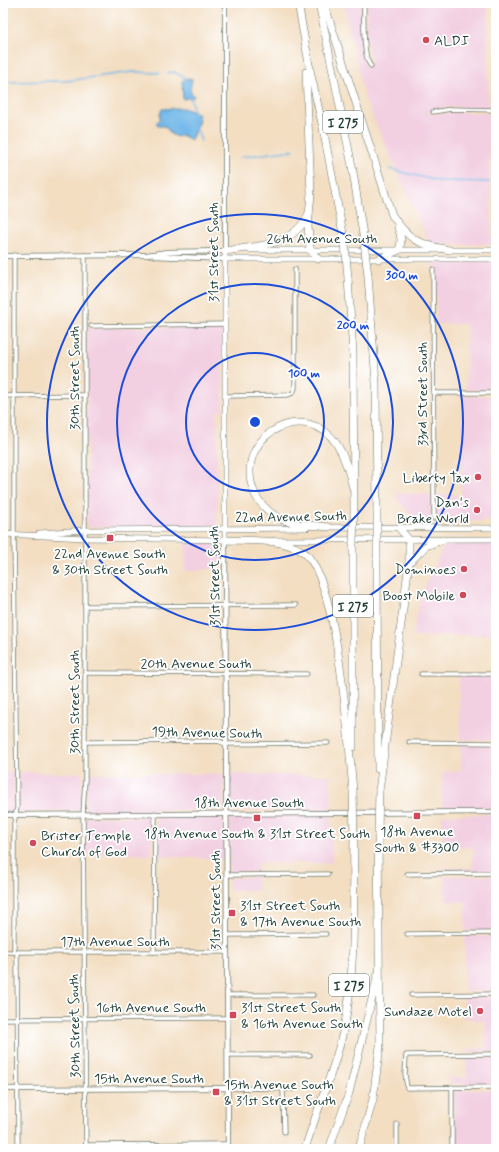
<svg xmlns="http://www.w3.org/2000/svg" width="499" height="1152" font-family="Mynerve,sans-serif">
<rect width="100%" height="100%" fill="#fff"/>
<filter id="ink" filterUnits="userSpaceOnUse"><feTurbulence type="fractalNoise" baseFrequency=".025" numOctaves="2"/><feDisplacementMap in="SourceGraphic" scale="8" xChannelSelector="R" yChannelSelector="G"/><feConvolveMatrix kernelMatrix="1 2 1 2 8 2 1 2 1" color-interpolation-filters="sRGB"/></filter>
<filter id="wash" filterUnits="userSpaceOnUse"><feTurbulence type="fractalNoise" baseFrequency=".012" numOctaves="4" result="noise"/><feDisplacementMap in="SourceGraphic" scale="16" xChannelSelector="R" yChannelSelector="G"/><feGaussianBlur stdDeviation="0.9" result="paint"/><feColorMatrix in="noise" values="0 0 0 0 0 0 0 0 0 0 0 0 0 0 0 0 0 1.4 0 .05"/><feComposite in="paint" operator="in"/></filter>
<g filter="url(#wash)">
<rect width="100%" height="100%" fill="#f3dec2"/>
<g fill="#f2cfe1">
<polygon points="343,3 362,3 361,34 366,65 371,64 366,34 366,3 488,3 488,108 451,107 430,110 431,115 451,112 488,113 492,244 438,245 429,243 365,99"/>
<polygon points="492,261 492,391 466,390 466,326 464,324 436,324 437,266 431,266 431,262"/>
<polygon points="87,325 89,328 222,327 223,410 217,411 217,526 87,527"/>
<polygon points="463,396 492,396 492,521 436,521 436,494 461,495"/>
<polygon points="397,493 431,494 432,521 415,521 397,499"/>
<polygon points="186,542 217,542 217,548 223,548 223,568 185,571"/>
<polygon points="494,542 494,634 412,637 423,590 444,545 450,543"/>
<polygon points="459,676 494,676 495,740 460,740"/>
<polygon points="461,745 495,746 495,809 442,809 442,772 461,771"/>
<polygon points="3,772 14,772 13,812 3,812"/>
<polygon points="19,772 83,773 80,811 18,812"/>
<polygon points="87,773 224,774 224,810 85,811"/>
<polygon points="229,774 330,775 331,810 229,810"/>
<polygon points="495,814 495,871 444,871 444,868 472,868 473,848 443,845 442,815"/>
<polygon points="224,815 224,859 157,856 157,816"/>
<polygon points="229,815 331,815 332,863 257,863 257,872 229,872"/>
<polygon points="152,816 152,855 85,852 85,817"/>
<polygon points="444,876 495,876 495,931 465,931 466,902 445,901"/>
<polygon points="257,877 257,891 229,890 229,878"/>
<polygon points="465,936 495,936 496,991 464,991"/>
<polygon points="464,997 496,997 496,1052 466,1052 466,1049 485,1048 485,1022 463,1017"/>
<polygon points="466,1057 496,1057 496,1084 449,1084 449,1077 467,1078"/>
<rect x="454" y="1090" width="42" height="59"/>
</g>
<g fill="#72b8e9" stroke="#487a8e">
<polygon points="189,79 192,79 190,90 194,97 183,99 182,81"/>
<polygon points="183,108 197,113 199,121 191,140 182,135 177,137 171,134 165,126 158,126 156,123 160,119 160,114 162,109"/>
</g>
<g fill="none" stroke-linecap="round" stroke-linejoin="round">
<g stroke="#72b8e9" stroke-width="1.5">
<polyline points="168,73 174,72 185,78 186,81"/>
<polyline points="3,82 66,81 132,72 160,73"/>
<polyline points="189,88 194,114"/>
<polyline points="196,127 201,141"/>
<polyline points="241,157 294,150"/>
<polyline points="389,169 438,181 490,182"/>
</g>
</g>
</g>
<g filter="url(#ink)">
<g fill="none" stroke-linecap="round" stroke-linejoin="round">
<g stroke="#697566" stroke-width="5">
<g id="minor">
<path d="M364,3C364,16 362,58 371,66"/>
<polyline points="433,112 451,109 496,110"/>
<polyline points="85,255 85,779 83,814 86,1149"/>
<polyline points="433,269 434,519"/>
<polyline points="91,326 225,324"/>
<polyline points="433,393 496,393"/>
<polyline points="3,396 85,395"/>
<polyline points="226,396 288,395 293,393 295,388 295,269"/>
<polyline points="85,606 296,605"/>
<polyline points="85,673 307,674"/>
<polyline points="421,674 496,674"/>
<polyline points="85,742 218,741 226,744 328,743"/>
<polyline points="409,742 496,743"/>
<polyline points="407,874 496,873"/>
<polyline points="227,875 328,874"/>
<polyline points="407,934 496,933"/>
<polyline points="227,935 326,934"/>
<polyline points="3,952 227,952"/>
<polyline points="14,952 14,823 17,808 14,534 14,255"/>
<polyline points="17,952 18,1149"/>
<polyline points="154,952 155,813"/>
<polyline points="228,995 313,995"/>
<polyline points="411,995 496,994"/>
<polyline points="3,1019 228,1018"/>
<polyline points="496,1054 406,1055 405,1074 407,1088 496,1087"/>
<polyline points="228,1055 310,1055"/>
<polyline points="452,1087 452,1149"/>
<polyline points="228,1088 295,1089"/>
<polyline points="283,1089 284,1132"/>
<polyline points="86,1145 228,1144"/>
<polyline points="397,1149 397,1124"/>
</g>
</g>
<g stroke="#697566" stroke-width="6">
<g id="tertiary">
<polyline points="3,256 147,255 168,252 225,251 225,3"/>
<polyline points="155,256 225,259"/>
<polyline points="225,540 228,1149"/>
<polyline points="3,815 496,812"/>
<polyline points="3,1089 228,1088"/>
</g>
</g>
<g stroke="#697566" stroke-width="6">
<g id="secondary">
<polyline points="249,250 439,250"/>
<polyline points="447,250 496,250"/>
<polyline points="225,259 496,259"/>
<polyline points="325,527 496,528"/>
<polyline points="39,533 85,530 307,528"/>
<polyline points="3,534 85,538 227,540"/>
<polyline points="225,540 225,251 227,251"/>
<polyline points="275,540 496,539"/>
</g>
</g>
<g stroke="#697566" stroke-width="8">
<g id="motorway">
<polyline points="298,3 311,75 323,128 345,244"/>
<polyline points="319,3 352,166 364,241"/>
<path d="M324,3L392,215C409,241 419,244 449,250"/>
<polyline points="306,72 311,193 308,226 310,250 318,259"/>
<path d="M225,251C256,246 294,247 309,213"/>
<path d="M379,259L399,250C402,242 402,236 398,228"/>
<polyline points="368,276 376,383 377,511"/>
<polyline points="348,278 353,354 354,515"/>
<path d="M328,527C313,525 291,525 277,517C264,509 254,498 251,482C241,431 307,401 336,443C345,457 349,472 353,488"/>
<path d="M225,540C250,541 281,538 302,551C338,573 349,747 353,791"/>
<polyline points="377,558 378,769"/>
<polyline points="409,563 426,546 442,540"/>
<polyline points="353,747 353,542"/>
<polyline points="379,791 409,563 409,540 399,528"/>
<path d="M305,1149C319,1103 339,1060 347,1012C356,955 353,893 354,835"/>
<polyline points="329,1149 349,1093 378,974"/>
<polyline points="359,1149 373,1099 380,1046 378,834"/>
</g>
</g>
<use href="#minor" stroke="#fff" stroke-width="3.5"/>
<use href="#tertiary" stroke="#fff" stroke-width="4.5"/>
<use href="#secondary" stroke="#fff" stroke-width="5"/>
<use href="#motorway" stroke="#fff" stroke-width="7"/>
<g stroke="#697566" stroke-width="8" stroke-linecap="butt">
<g id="motorway-bridge">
<polyline points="364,241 368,276"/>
<polyline points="345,244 348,278"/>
<polyline points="377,511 377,558"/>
<polyline points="353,542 354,515"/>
<polyline points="353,791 354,835"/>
<polyline points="378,834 379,791"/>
</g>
</g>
<use href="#motorway-bridge" stroke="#fff" stroke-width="7"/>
</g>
</g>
<g fill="none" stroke="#1d4ed8" stroke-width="2">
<circle cx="255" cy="422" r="69"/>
<circle cx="255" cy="422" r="138"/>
<circle cx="255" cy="422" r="208"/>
</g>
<g fill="#d1495b" stroke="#fff" stroke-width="1.5">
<circle cx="426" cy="40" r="4"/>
<circle cx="478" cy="477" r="4"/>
<circle cx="477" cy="510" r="4"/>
<rect x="106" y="534" width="8" height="8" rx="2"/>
<circle cx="464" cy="569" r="4"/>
<circle cx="463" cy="595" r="4"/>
<rect x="413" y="812" width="8" height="8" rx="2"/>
<rect x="253" y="814" width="8" height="8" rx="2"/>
<circle cx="33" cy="843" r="4"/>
<rect x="228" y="909" width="8" height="8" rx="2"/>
<circle cx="480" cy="1011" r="4"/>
<rect x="229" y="1011" width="8" height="8" rx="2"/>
<rect x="212" y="1088" width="8" height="8" rx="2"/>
</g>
<g text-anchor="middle" stroke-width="3.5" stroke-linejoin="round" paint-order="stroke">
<g fill="#fff" stroke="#627771" stroke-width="1">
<rect x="323" y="111" width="40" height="22" rx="3"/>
<rect x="333" y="595" width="40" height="22" rx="3"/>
<rect x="329" y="974" width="40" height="22" rx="3"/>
</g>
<g font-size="13" font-weight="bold" fill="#1f3d34">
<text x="343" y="127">I 275</text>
<text x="353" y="611">I 275</text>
<text x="349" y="990">I 275</text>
</g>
<g font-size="14" fill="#1f3d34" stroke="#fff" text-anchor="start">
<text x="434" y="45">ALDI</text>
<text x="470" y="482" text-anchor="end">Liberty Tax</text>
<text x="469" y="507" text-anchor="end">Dan's<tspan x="469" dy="16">Brake World</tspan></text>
<text x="110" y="558" text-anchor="middle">22nd Avenue South<tspan x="110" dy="16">&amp; 30th Street South</tspan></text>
<text x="456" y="574" text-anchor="end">Dominoes</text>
<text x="455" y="600" text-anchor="end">Boost Mobile</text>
<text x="417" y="836" text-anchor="middle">18th Avenue<tspan x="417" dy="16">South &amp; #3300</tspan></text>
<text x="257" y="838" text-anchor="middle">18th Avenue South &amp; 31st Street South</text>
<text x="41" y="840">Brister Temple<tspan x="41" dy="16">Church of God</tspan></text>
<text x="240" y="910">31st Street South<tspan x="240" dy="16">&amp; 17th Avenue South</tspan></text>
<text x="241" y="1012">31st Street South<tspan x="241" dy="16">&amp; 16th Avenue South</tspan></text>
<text x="472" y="1016" text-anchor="end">Sundaze Motel</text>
<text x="224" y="1089">15th Avenue South<tspan x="224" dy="16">&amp; 31st Street South</tspan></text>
</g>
<g font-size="14" fill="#1f3d34" stroke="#fff">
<text x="322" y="243">26th Avenue South</text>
<text transform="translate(213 252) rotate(-90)" y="5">31st Street South</text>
<text transform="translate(74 378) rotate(-90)" y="5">30th Street South</text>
<text transform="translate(422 394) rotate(-90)" y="5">33rd Street South</text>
<text transform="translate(291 516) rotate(-1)" y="5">22nd Avenue South</text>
<text transform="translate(214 576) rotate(-91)" y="5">31st Street South</text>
<text x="196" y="668">20th Avenue South</text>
<text transform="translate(74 702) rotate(-90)" y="5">30th Street South</text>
<text transform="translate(207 732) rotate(1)" y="5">19th Avenue South</text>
<text x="249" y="807">18th Avenue South</text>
<text transform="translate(215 900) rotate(-90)" y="5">31st Street South</text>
<text x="115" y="946">17th Avenue South</text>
<text x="151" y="1012">16th Avenue South</text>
<text transform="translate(74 1026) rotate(-91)" y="5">30th Street South</text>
<text x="149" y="1083">15th Avenue South</text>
</g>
</g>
<circle cx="255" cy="422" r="6" fill="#1d4ed8" stroke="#fff" stroke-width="2"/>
<g font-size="12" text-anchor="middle" font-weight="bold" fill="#1d4ed8" stroke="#fff" stroke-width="3.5" stroke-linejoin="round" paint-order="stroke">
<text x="402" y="279">300 m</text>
<text x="353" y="329">200 m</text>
<text x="304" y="377">100 m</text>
</g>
<rect width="499" height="1152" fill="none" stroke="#fff" stroke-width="16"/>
</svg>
